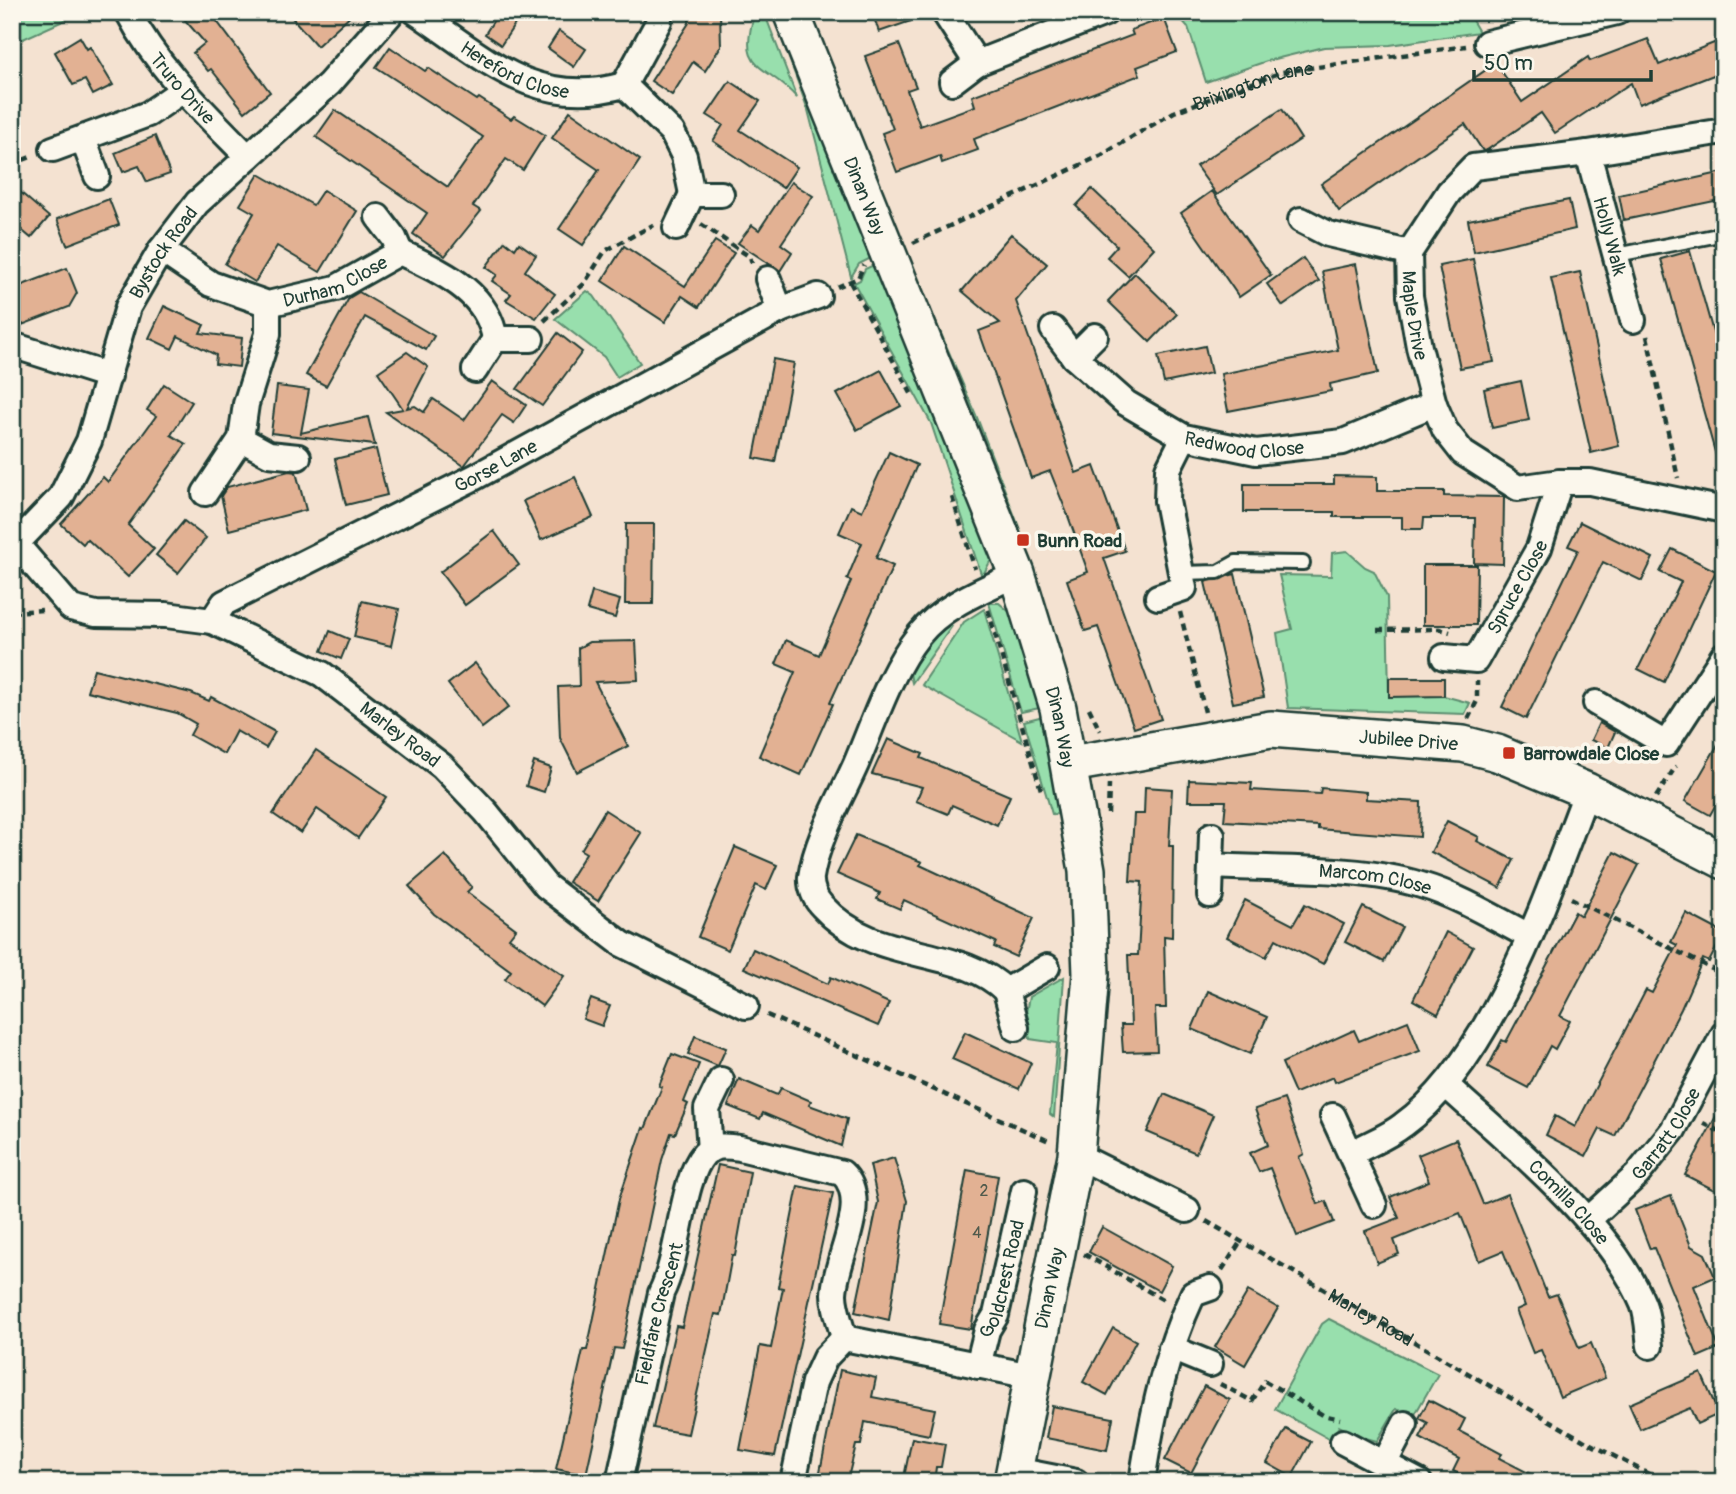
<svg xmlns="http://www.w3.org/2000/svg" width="1736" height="1494" font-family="Pangolin,sans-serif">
<rect width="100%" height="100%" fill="#f4e2d1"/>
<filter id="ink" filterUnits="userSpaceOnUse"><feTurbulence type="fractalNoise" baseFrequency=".0143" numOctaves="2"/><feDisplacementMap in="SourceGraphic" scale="14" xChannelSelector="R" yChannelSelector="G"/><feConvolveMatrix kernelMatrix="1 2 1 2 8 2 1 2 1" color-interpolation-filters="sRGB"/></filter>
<g filter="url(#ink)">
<g fill="#98dfad" stroke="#5c8e70" stroke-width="2">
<polygon points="12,12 83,12 12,44"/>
<path d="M755,12H764L797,98C765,61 736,74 755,12Z"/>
<polygon points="772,12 777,12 873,257 859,264 851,277 808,110"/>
<polygon points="1175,12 1461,12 1469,15 1479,32 1390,45 1324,47 1267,61 1206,82 1188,27"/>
<polygon points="908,257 976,415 1022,535 1018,537 904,259"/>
<polygon points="876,264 993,556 982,577 931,423 854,283 860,280 865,269"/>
<polygon points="587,291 594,296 640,363 617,377 604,357 555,319"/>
<polygon points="1347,551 1365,567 1374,571 1387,597 1389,696 1444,696 1470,703 1465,714 1288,708 1277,633 1292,629 1279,575 1331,576 1332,553"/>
<polygon points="989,603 999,603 1019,620 1044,707 1021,712"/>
<polygon points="984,609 1022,741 922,685 964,622"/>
<path d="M947,621L952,626L912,683C903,659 933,637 947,621Z"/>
<polygon points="1047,715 1066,815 1052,814 1024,721"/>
<polygon points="1064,977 1054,1117 1050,1114 1057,1043 1030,1039 1026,1012 1029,997"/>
<polygon points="1329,1319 1438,1374 1414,1416 1396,1409 1377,1441 1358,1436 1339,1426 1331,1440 1275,1409 1322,1324"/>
</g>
<g fill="#e2b193" stroke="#1f3d34" stroke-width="2">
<polygon points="178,12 210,12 270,92 245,112 211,69 208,71 193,53 205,43"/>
<polygon points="287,12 354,12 317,46"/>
<polygon points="499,12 523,12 501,45 485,34"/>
<polygon points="689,12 720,12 721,46 705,71 693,62 672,95 651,81 689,23"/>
<polygon points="872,12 928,12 928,15 879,32"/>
<polygon points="1164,18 1177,52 1137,67 1140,75 974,139 978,150 942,163 940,156 897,172 882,133 893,129 865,56 899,44 916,87 907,90 920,126 975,106 972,96 1133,35 1131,30"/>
<polygon points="559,31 586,49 574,67 548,48"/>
<polygon points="80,37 87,49 90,47 113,85 93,95 85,80 73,85 55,52"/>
<polygon points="1648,39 1659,65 1724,39 1724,71 1639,104 1631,83 1555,133 1541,113 1487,150 1483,151 1465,124 1339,211 1321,184 1496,63 1522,102 1588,57 1590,61"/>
<polygon points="390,47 425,71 428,68 477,100 479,98 511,119 514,116 545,135 523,170 506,159 473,206 481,211 445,256 413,234 427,213 316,137 335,110 448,187 483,137 376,67"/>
<polygon points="730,81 760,101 740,130 797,167 783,188 713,141 723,125 707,115"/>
<polygon points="1282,109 1301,139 1217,195 1196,166"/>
<polygon points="570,111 640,160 583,245 559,229 599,170 552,138"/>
<polygon points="155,136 170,174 147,182 139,166 123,172 115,153"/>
<polygon points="1724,172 1724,199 1624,220 1619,195"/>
<polygon points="259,174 313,205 323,190 357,211 320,272 277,246 255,282 225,264 254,213 240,205"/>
<polygon points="791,182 813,196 781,244 792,252 780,271 738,243 752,225 759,230"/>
<polygon points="12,185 49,217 31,238 12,222"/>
<polygon points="1092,189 1154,248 1128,276 1107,257 1117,246 1076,206"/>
<polygon points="1212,191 1271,275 1239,297 1181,213"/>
<polygon points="109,199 119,225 67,245 57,219"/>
<polygon points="1569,200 1575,229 1474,252 1468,220"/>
<polygon points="1011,234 1047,264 1016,301 1076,473 1094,466 1125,551 1104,558 1161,719 1134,728 1098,627 1085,631 1067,580 1088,572 1068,516 1050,471 1031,478 979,331 1000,323 962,291"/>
<polygon points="505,241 515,249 519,243 536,255 525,271 555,294 536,318 506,300 511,294 492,281 497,275 486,267"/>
<polygon points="715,241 734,253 699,307 682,296 665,322 602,281 624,246 685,286"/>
<polygon points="1690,251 1724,371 1724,463 1718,463 1661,259"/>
<polygon points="1303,258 1319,281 1283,306 1267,284"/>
<polygon points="1473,259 1494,362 1460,368 1439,266"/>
<polygon points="1356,264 1378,373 1330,384 1331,391 1228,411 1221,374 1338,350 1322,271"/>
<polygon points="67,268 77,293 69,307 22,325 12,301 12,289"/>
<polygon points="1580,272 1619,446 1591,453 1551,278"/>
<polygon points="1135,273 1177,314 1150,342 1108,301"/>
<polygon points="359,292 434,336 426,350 365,317 326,386 306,375 349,298"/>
<polygon points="164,306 204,325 200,333 242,338 239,367 215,364 216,355 178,336 172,349 149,338"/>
<polygon points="558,333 582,352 542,406 517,389"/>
<polygon points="1205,346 1211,373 1164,383 1158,356"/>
<polygon points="407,352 428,367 407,408 415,406 424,412 433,399 464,420 492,381 526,405 514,423 502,415 464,466 386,412 403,409 378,372"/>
<polygon points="773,359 794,363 775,462 754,458"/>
<polygon points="881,370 901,406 857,430 837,394"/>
<polygon points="1521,381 1529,420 1492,428 1484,389"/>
<polygon points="164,384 192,402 171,435 186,444 128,525 154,549 128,577 87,539 83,544 61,524 103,477 108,482 156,416 147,410"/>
<polygon points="277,386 309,390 301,433 368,417 375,445 271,433"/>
<polygon points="376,449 387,495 346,505 335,459"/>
<polygon points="889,452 917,465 876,558 893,566 830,703 833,704 801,775 759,756 795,672 776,664 786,640 819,655 851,581 847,579 862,543 839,533 851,506 862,511"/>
<polygon points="289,471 296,472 306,510 229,530 221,496 227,487"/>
<polygon points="1334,476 1377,477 1377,491 1444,491 1444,496 1504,497 1503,564 1474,563 1475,518 1424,518 1423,529 1402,529 1402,517 1334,517 1334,512 1244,512 1244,484 1334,484"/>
<polygon points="575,477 593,517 541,540 523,501"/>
<polygon points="184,521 206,538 178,573 156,555"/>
<polygon points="1580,522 1653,558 1642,581 1603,562 1526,719 1502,707 1578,550 1568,546"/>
<polygon points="626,524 654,524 653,604 625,604"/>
<polygon points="494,531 519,565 465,605 440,572"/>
<polygon points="1672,549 1716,571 1664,682 1638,669 1681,582 1660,572"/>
<polygon points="1423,565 1477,565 1476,625 1423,625"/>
<polygon points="1235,574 1264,697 1233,703 1205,582"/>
<polygon points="592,592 620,600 615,618 587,610"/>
<polygon points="362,601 399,609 391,646 354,637"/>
<polygon points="330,631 349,639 341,659 322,651"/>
<polygon points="636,641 638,680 595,682 628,746 577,772 560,738 558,687 579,686 578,648 589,642"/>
<polygon points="475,663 509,707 482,728 448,684"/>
<polygon points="94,669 191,693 209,701 211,697 275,732 266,748 236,731 224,754 190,735 196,724 177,713 87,691"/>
<polygon points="1389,678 1444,678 1444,696 1389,697"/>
<polygon points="1599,723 1615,732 1608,748 1591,740"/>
<polygon points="1724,734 1724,790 1710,815 1685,801"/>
<polygon points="888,739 923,754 921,758 1010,796 997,825 952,805 948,814 916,801 922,787 872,774"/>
<polygon points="316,750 386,797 358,838 317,809 301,833 273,814"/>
<polygon points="534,762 551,768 544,792 526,786"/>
<polygon points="1189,780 1252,783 1251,790 1320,794 1321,788 1366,792 1366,799 1421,802 1420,837 1318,829 1318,826 1224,821 1226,801 1188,801"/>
<polygon points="1145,787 1172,789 1169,846 1173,846 1172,937 1164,936 1166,1008 1155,1008 1157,1051 1123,1052 1121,1025 1131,1025 1128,955 1138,955 1142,882 1130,881 1134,814 1144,814"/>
<polygon points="605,810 641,833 598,901 568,882 586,853 581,850"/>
<polygon points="1447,821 1479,837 1477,841 1514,860 1500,888 1431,852"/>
<polygon points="856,835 922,862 920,865 1034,918 1016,957 994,947 996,942 904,900 900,909 877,899 880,893 837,874"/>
<polygon points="735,847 777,865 766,890 756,885 728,950 698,937"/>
<polygon points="1614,852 1639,865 1560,1016 1570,1021 1555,1049 1550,1046 1528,1088 1488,1067 1502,1040 1506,1042 1575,912 1581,916"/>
<polygon points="445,855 472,887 467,892 516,929 509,938 564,976 542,1006 505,979 511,971 434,914 409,886"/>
<polygon points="1245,900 1293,925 1305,904 1344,924 1323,964 1276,939 1266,957 1227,937"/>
<polygon points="1363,907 1402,927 1384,962 1345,942"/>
<polygon points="1686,913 1724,933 1709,962 1703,959 1681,1009 1615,1136 1600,1129 1586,1156 1546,1135 1555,1116 1575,1127 1646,990 1652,993 1677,945 1671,942"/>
<polygon points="1446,932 1473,947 1438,1014 1413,1000"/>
<polygon points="753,949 828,984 831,977 889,1003 878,1026 744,968"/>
<polygon points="1208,991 1267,1017 1250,1054 1192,1029"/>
<polygon points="591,999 610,1006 602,1026 583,1019"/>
<polygon points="1408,1021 1420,1051 1335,1082 1333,1077 1295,1093 1282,1063 1354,1030 1359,1041"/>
<polygon points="965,1032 1031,1063 1019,1089 952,1059"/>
<polygon points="695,1036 726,1048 718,1066 688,1054"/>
<polygon points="672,1054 699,1064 684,1102 688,1104 675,1134 671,1133 662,1160 622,1349 614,1348 586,1475 556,1469 583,1350 587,1350 619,1199 643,1128 645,1129 662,1087 659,1086"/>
<polygon points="739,1079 777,1095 781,1088 811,1101 809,1105 847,1119 841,1146 763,1113 760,1119 728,1106"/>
<polygon points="1164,1094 1213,1115 1196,1153 1147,1132"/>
<polygon points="1284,1099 1304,1154 1299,1157 1318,1204 1326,1201 1334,1222 1297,1236 1270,1168 1259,1172 1250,1153 1268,1145 1255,1109"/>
<polygon points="1724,1101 1724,1195 1685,1175"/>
<polygon points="1456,1139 1483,1204 1507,1194 1548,1297 1557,1294 1579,1348 1591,1343 1605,1378 1560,1397 1541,1350 1533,1353 1516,1310 1525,1306 1503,1251 1479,1261 1460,1213 1394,1240 1399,1254 1377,1263 1365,1231 1399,1218 1390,1197 1429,1181 1418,1155"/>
<polygon points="894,1158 907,1201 889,1320 855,1312 878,1202 870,1165"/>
<polygon points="718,1165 750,1172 735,1256 732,1255 721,1315 715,1314 688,1434 653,1428 676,1326 682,1327"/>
<polygon points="967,1170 998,1176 971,1329 939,1324"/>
<polygon points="798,1186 833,1193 775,1456 740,1450 760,1346 771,1348 783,1288 778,1287"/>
<polygon points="1671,1196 1691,1246 1705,1254 1715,1277 1694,1286 1719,1348 1698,1357 1654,1248 1650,1249 1635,1210"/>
<polygon points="1102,1227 1172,1266 1159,1291 1089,1252"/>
<polygon points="1248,1291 1278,1308 1245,1365 1215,1347"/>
<polygon points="1113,1328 1136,1341 1107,1395 1083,1382"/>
<polygon points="840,1370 876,1378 872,1397 935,1409 929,1435 865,1422 861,1445 856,1445 847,1482 818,1482"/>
<polygon points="1701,1373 1719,1414 1697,1424 1690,1408 1640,1429 1629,1404"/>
<polygon points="1204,1386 1230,1400 1191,1473 1165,1460"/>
<polygon points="1429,1400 1465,1419 1459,1431 1502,1454 1499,1458 1546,1482 1474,1482 1453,1471 1459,1459 1420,1438 1428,1423 1419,1418"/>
<polygon points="1052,1406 1113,1418 1107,1450 1046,1438"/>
<polygon points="1286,1429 1311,1442 1292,1477 1267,1463"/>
<polygon points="912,1438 945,1444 941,1467 936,1467 934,1482 903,1482"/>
</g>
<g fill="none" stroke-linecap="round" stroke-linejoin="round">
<g stroke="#1f3d34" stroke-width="18">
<g id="lane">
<polyline points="1617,255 1724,234"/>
<polyline points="1181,573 1218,572 1236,562 1303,563"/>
</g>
</g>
<g stroke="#1f3d34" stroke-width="30">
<g id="street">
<path id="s3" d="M128,12C158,69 204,112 248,157"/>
<path id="s4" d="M416,12C485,58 535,110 624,85L659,21V12"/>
<polyline points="944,12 977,63 952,82"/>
<polyline points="1487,43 1617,12"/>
<polyline points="977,63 1105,13"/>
<polyline points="624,85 672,132 684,156 692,194"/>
<path id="s5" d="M1724,131L1588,153L1473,167L1449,192L1409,253L1410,296L1419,347L1434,404L1445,430L1463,453L1518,488L1560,482H1590L1724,510"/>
<polyline points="83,139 97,176"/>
<polyline points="53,149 148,114 183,90"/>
<path id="s6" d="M1588,153L1633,320"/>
<polyline points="378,217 394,238 400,252"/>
<polyline points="1301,220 1328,234 1409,253"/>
<polyline points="676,228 692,194 721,194"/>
<path id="s7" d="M161,250L211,284L268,304L336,288L400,252C440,272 487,290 495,339"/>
<polyline points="768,279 780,310"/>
<path id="s8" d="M1053,329L1074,357L1126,403L1184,437L1256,452L1343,442L1434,404"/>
<polyline points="12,345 109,376"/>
<polyline points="1074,357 1095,336"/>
<polyline points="475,370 495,339 531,339"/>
<polyline points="241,439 269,454 298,457"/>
<polyline points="205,493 241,439 246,404 268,334 268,304"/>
<path id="s9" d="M17,545L71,608L96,614L166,615L212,621L322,674L442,766L486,812L546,886L622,944L746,1006"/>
<path id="s10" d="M12,548L61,497L89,441L128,307L161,250L197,203L329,84L392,12"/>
<path d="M1017,574C983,590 943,605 919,635C890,671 874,722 856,764C840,800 817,838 811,877C810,887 815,899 822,906C875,965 959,944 1006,991L1047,967"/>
<polyline points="1158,597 1184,588 1167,501 1168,469 1184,437"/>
<path id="s11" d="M212,621L224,603L475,477L780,310L818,296"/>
<path id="s12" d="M1444,657L1476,660L1539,548L1560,482"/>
<polyline points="1596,703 1666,744 1724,655"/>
<path id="s13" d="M1212,866C1277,870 1360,866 1421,885C1459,896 1494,918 1529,936"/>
<polyline points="1210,895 1212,835"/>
<polyline points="1006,991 1016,1028"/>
<path id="s14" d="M1446,1085C1510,1144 1609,1222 1643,1304C1648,1316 1648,1333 1650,1346"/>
<polyline points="1333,1116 1374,1205"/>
<polyline points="710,1150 707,1109 721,1080"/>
<path d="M1351,1154C1368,1144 1388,1137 1403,1125C1493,1060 1548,892 1587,791"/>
<polyline points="1076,1155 1187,1210"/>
<path id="s15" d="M1588,1220L1637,1175L1673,1130L1724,1034"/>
<polyline points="1171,1348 1210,1364"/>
<path id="s16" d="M978,1366L987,1330L996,1315L1024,1191"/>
<polyline points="1343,1442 1419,1482"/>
<polyline points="1384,1464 1405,1424"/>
<polyline points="1015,1470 1076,1482"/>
<path id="s17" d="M619,1482L661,1293C680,1256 681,1180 704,1154C714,1144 727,1146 740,1148L842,1173C872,1201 835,1258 834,1294C834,1308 841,1325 844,1338"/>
<polyline points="793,1482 814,1382 825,1358 844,1338 1031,1376"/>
<path d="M1142,1482C1152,1416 1165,1354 1193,1294L1210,1288"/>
</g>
</g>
<g stroke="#1f3d34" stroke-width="40">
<g id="secondary">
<path id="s18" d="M791,12L1017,574L1058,708L1087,870L1091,974L1076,1155L1012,1482"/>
<path id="s19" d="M1071,764L1271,729L1463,744L1497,753L1587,791L1724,861"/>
</g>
</g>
<g stroke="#1f3d34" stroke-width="4.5" stroke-dasharray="7 5" stroke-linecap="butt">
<polyline points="12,164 31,157"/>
<polyline points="701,224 750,257 752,263"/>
<path id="s1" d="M913,243L1102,155L1174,112L1282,72L1466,46"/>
<polyline points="850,282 912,395"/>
<polyline points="837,287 858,278 864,265"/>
<polyline points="544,321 584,284 605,251 653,225"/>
<polyline points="1647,336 1678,478"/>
<polyline points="952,497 975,569"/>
<polyline points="988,610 1041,790"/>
<polyline points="12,612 42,610"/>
<polyline points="1180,612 1205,712"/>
<polyline points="1377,630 1439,629 1450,632"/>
<polyline points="1089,708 1100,731"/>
<polyline points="1468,719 1477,701 1477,681"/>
<polyline points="1656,797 1676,766"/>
<polyline points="1108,814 1109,784"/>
<polyline points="1571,898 1724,975"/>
<polyline points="767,1015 1049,1141"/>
<polyline points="1703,1123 1724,1134"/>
<path id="s2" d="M1206,1221L1583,1440L1664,1482"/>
<polyline points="1084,1254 1167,1302"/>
<polyline points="1222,1270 1241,1241"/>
<polyline points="1220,1384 1252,1401 1265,1381 1323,1415 1340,1419"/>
<polyline points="1640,1482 1646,1472"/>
</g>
<use href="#lane" stroke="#fbf7ec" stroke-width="12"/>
<use href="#street" stroke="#fbf7ec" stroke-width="24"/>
<use href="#secondary" stroke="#fbf7ec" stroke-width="35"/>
</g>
</g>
<g fill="#c8321e" stroke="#fbf7ec" stroke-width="2.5">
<rect x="1016" y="533" width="14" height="14" rx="3.5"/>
<rect x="1502" y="746" width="14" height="14" rx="3.5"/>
</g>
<g text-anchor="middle" stroke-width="7" stroke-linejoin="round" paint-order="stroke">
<g font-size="16" fill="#505a4c">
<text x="984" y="1196">2</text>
<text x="977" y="1238">4</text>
</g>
<g font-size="19" fill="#1f3d34" stroke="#fbf7ec">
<text dy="7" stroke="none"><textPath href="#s4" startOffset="116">Hereford Close</textPath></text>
<text dy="7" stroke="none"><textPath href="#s3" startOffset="94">Truro Drive</textPath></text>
<text dy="7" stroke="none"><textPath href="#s1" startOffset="376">Brixington Lane</textPath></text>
<text dy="7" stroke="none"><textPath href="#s18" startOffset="198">Dinan Way</textPath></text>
<text dy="7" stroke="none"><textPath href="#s6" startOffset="86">Holly Walk</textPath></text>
<text dy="7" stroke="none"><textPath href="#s10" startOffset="338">Bystock Road</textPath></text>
<text dy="7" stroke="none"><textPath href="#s7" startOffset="192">Durham Close</textPath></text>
<text dy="7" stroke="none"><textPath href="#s5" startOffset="424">Maple Drive</textPath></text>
<text dy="7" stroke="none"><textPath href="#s8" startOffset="233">Redwood Close</textPath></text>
<text dy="7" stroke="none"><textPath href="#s11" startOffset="326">Gorse Lane</textPath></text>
<text dy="7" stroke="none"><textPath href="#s12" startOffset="116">Spruce Close</textPath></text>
<text dy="7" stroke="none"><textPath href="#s18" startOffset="765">Dinan Way</textPath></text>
<text dy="7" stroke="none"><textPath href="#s9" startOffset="446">Marley Road</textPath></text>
<text dy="7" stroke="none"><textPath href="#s19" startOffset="341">Jubilee Drive</textPath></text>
<text dy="7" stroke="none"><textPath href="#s13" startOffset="164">Marcom Close</textPath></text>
<text dy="7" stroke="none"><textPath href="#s15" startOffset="117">Garratt Close</textPath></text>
<text dy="7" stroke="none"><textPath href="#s14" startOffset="170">Comilla Close</textPath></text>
<text dy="7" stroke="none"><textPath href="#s16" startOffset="91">Goldcrest Road</textPath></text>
<text transform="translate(1049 1288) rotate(-78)" y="7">Dinan Way</text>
<text dy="7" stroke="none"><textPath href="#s17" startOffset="173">Fieldfare Crescent</textPath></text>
<text dy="7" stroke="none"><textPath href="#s2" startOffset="191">Marley Road</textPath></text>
</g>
<g font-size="19" font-weight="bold" fill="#1f3d34" stroke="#fbf7ec" text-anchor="start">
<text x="1037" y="547">Bunn Road</text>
<text x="1523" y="760">Barrowdale Close</text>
</g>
</g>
<rect width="1736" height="1494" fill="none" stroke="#fbf7ec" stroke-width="42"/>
<rect x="21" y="21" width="1694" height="1452" fill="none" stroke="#1f3d34" stroke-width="2.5" filter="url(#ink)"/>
<path d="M1474 70v10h177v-10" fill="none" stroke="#1f3d34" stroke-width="3.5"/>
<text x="1484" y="70" font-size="21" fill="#1f3d34" stroke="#fbf7ec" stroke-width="5" paint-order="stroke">50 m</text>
</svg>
